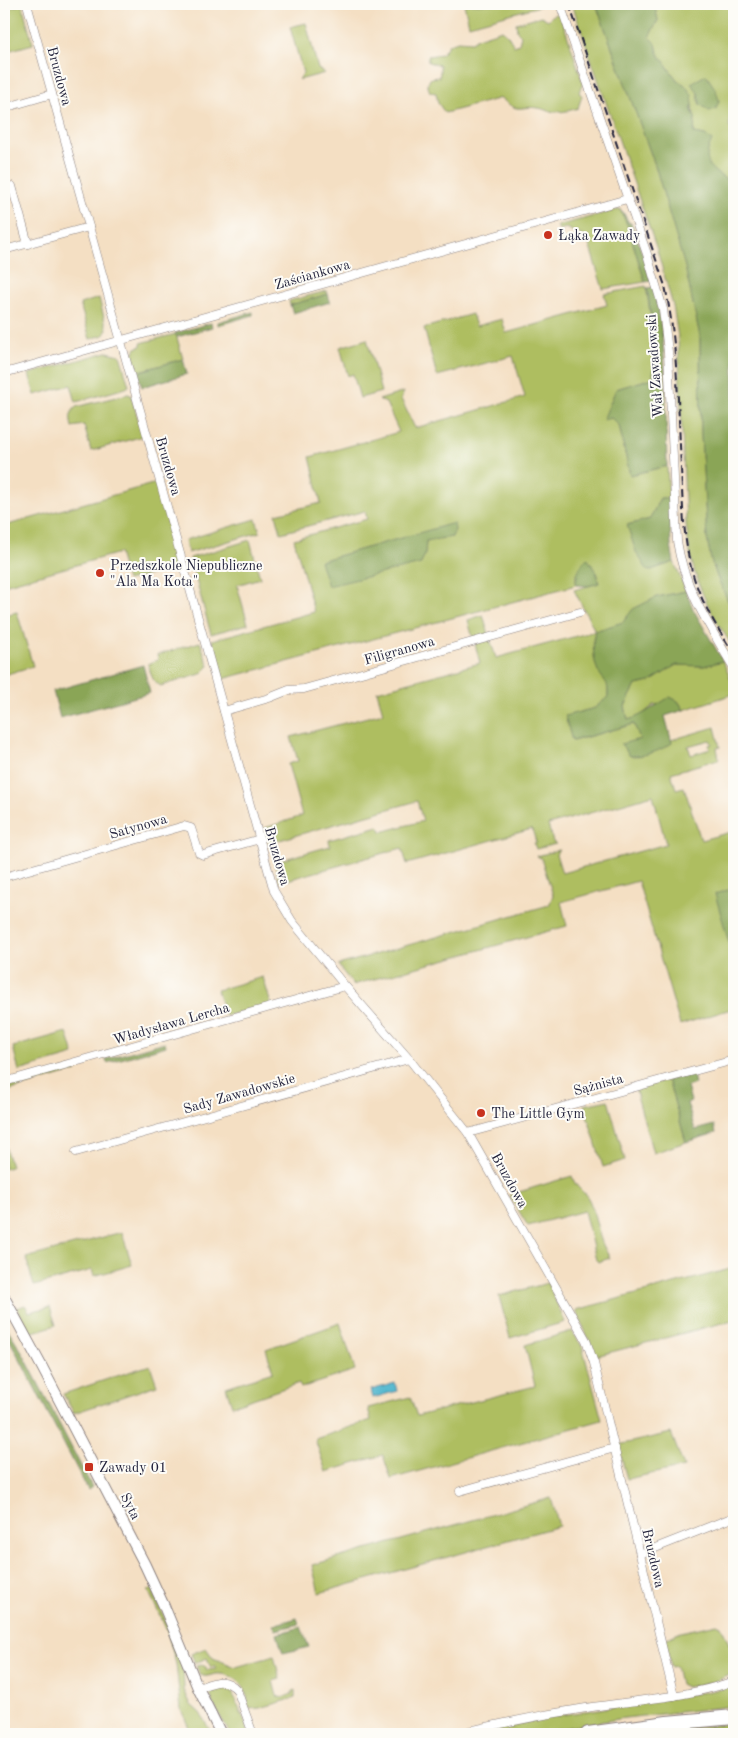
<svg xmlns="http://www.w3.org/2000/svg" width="738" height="1738" font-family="'Old Standard TT',serif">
<rect width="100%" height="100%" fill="#fdfcf7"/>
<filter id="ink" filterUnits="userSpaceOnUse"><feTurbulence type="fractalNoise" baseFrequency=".02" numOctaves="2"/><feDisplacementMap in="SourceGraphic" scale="10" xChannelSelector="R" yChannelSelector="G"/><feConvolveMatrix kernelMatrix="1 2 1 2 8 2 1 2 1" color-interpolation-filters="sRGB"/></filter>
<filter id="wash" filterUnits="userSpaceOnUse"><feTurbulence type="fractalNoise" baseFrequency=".0096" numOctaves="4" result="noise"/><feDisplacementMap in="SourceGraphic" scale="20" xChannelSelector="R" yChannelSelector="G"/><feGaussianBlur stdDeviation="1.12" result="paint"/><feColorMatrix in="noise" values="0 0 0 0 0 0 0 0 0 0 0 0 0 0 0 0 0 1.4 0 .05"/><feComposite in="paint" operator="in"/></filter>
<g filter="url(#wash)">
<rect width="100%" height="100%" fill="#f4dfc3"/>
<g fill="#aebe61" stroke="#68704e" fill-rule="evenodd">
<polygon points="22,4 33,44 4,52 4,10"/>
<polygon points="464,4 547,4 469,25"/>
<path d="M572,4H596L655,165L685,266L700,336L701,435L707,538L711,560L718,579L734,614V649C719,625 703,601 695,573C690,557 688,541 686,524L678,337L673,306L657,250Z"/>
<path d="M654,4H734V110L731,111L729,127L734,129V184C725,178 706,171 706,158C707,145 711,150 705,135L694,133L695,117L685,85L677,80L658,53L656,44L649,37L658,20ZM706,76L708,80L700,105L698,93Z"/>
<path d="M560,13L583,83L579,92L582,96L578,108C569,111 560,113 550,111C546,111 542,108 538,108C518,105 520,115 501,98L445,113L438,103L436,93L430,92L427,84L431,78L439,77L440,73V65L428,62V56L442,54L449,44L458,41L472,42L477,38L502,30L507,34L514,46L519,44L521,35L517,31L516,23L541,16L548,20L553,15Z"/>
<polygon points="306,23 318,69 325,73 299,80 303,73 290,27"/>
<polygon points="620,209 627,224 645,282 603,289 587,238 566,228 559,230 557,226"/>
<path d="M646,286L655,346L653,378L616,389L604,419L611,418L619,425L630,475L667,466L669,498H660L650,519L627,525L648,571L674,562L686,591L657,597L643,605L624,622L595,631L593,640L598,670L608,685V697L595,708L566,716L573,741L634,724L641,739L627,753L630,756H636L672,743L671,740L715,727L720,747L717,748L719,759L671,773L676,789L684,787L701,840L731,832L734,833V888L716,894L734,960V1008L680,1025L638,881L561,902L567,926L353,985L338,965L549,905L553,895L541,858L537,856L559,850L556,854L562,873L666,844L653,795L548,825L553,842L556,844L536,849L534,843L536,842L532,829L407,864L402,848L280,882L274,862L330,846L329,840L379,826L381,832L423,821L417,801L269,843L265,828L302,816L288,764L298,761L291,737L383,713L377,691L480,663L475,644L490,639L496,658L595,631L574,590L599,583L576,576V585L223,679L212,640L314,612L294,539L367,519L365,511L281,533L276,514L321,503L310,457L399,432L386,403L379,400L404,392L401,399L415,428L525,397L513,356L437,376L424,328L472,314L476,326L502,319L506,333L607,305L604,294ZM453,524L452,537L426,541L425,554L320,561ZM710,740L712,744L709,745L710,749L691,755L688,746Z"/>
<polygon points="327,291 328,294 290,305 289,301"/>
<polygon points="99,298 107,329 104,335 90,339 80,304"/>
<polygon points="176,334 183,359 137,372 133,354 136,348 141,346 141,343"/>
<polygon points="367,339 381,392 360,398 353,374 348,376 340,347"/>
<polygon points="107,352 120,355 129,386 126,388 76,402 71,385 35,395 29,374"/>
<path d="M128,394L131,395L143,436L91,451L84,425L72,427C70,418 69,414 76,407Z"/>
<polygon points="156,483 180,567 127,581 119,553 4,585 4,526"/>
<polygon points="256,519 260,532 188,553 185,540"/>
<polygon points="250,540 260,578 237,585 248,624 211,634 190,558"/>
<polygon points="17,612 33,666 4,675 4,615"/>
<polygon points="483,615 489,634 473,639 468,620"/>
<path d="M200,642L209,666L201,674L161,686C151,681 151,673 148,664L158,660L157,655Z"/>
<polygon points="723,661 734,687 734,694 684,710 678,701 654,705 639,717 628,720 625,706 636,685 650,682 676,665 704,666"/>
<polygon points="263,977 271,1004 225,1016 217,990"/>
<polygon points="67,1032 74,1055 19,1071 13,1047"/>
<polygon points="72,1068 77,1071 4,1092 4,1088"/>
<polygon points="668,1080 686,1142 653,1153 635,1088"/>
<polygon points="608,1100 625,1160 603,1167 584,1105"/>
<polygon points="4,1142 11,1167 4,1169"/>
<path d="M572,1176C576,1190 585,1190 590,1202C598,1222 597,1238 610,1258L598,1262L596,1260L584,1211L528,1226L509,1195Z"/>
<polygon points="122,1232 132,1265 94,1276 92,1270 34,1286 26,1258"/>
<polygon points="734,1268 734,1320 596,1356 576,1310"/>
<polygon points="548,1283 565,1322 510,1338 499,1296"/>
<polygon points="25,1305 29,1312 50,1307 56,1325 30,1333 17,1308"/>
<polygon points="340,1323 355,1370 301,1388 299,1383 232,1406 226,1387 273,1372 266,1349"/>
<polygon points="572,1331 582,1346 602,1420 391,1479 383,1455 326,1472 315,1439 371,1420 368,1408 410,1397 417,1416 535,1386 525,1345"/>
<polygon points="150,1365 157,1385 74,1413 63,1394"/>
<polygon points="671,1433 684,1467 627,1479 618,1445"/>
<polygon points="551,1498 559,1526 319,1593 312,1565"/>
<polygon points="153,1589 183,1664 184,1690 191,1705 200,1713 212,1734 192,1734 181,1710 176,1664 167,1631 148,1590"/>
<polygon points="717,1624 721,1626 734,1655 734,1672 717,1681 686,1687 680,1684 676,1666 671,1667 665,1639 681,1632"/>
<path d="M206,1648L213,1658L236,1667L274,1656L280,1679L273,1681L277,1696L282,1698L292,1694V1691L295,1690V1698L260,1708L249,1709C247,1703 248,1696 245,1690C239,1678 227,1673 215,1674C211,1675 207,1677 203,1676C199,1674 198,1670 196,1666L202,1665L206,1667L207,1670L216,1669L214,1665L211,1668L207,1658L195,1663L191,1654Z"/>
<polygon points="734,1685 734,1706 625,1718 526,1734 474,1734 523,1722 574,1713 711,1691"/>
<polygon points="216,1686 223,1686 232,1692 250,1734 230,1734 212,1702 211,1694 214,1691 213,1687"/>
<polygon points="734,1723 734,1734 629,1734"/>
</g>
<g fill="#8aa557" stroke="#566449">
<path d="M596,4H654L658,20L649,37L656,44L658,53L677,80L685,85L692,95L693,105L691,109L695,117L694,133L705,135L712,140C699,167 714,171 734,184V614L718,579L711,560L707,538L701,435L700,336L685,267L655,165Z"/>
<polygon points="706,75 716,90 719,101 716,109 709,111 700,104 698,93 691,83"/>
<polygon points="620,209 623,212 629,223 631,223 643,255 651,281 645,282 627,224"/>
<path d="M653,287C669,344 665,407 667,466L630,475L619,425L611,418L603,420L616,389L653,378L655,346L647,288Z"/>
<polygon points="328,294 330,302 293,313 290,305"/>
<polygon points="253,312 253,315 218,325 218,322"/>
<polygon points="211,323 212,327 177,337 175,333"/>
<polygon points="183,359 187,374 142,387 137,372"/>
<polygon points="660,498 669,498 671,546 674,562 648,571 636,552 627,525 650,519"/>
<polygon points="454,523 455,530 452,537 426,541 425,554 421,564 328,586 320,561"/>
<path d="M587,558C593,566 598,573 599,583L588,586L576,585C576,575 579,566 587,558Z"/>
<path d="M686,591L693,609L723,661L704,666L676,665L650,682L636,685L625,706L628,720C643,716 656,705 670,697L678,701L684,710L665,716L672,743C660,751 644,757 630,756L621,744L640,739L634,724L572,741L565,716L595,708L608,697C608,679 606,685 598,671C593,661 592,641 595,631L623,622L633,609L657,597Z"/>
<polygon points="143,665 150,693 60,718 53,691"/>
<polygon points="734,888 734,949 731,950 715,894"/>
<polygon points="165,1042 166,1046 107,1063 106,1059"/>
<polygon points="693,1074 695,1084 687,1087 691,1101 687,1103 695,1130 714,1125 716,1133 686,1142 668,1080"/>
<polygon points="4,1323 21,1350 92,1487 88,1490 4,1329"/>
<polygon points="297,1618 299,1624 276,1630 273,1625"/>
<polygon points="301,1627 309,1647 283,1653 277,1634"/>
</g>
<polygon fill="#4fb6cd" stroke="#386c84" points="395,1383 397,1391 373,1398 371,1390"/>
</g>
<g filter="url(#ink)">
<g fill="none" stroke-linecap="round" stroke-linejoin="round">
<g stroke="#8b807f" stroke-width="9">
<g id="minor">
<polyline points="27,4 274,891 292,921 345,986 409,1059 468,1133 586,1340 594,1363 674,1696"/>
<path d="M560,4L647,254L663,309L668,352L677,541C684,589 710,627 734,668"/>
<polyline points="4,5 8,4"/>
<polyline points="4,108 52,94"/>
<polyline points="12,186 28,244"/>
<polyline points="4,250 89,227"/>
<polyline points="4,373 627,199"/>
<polyline points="224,711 269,698 289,690 304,689 580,612"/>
<polyline points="4,877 184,826 191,828 199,853 203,855 260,839"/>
<polyline points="4,1082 345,986"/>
<polyline points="468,1133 734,1060"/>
<polyline points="76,1152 409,1059"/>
<polyline points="460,1491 615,1448"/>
<polyline points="640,1554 734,1517"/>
<path d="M198,1688C212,1683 225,1676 237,1690L253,1734"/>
<path d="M457,1734C501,1723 546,1714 592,1707C639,1700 689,1697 734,1681"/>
</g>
</g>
<g stroke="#8b807f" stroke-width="12">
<polyline id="tertiary" points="4,1297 42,1367 145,1565 164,1606 198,1688 221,1734"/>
</g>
<g stroke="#8b807f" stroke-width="16">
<polyline id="motorway" points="588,1734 667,1723 734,1717"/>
</g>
<use href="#minor" stroke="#fff" stroke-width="8"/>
<use href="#tertiary" stroke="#fff" stroke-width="10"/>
<use href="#motorway" stroke="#fff" stroke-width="14"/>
<path stroke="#22223b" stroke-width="2" stroke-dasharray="8 4" stroke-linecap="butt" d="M569,4L665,286C678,346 678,407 681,468C683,507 683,547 696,584C705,609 720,632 734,654"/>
</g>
</g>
<g fill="#c8321e" stroke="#fdfcf7" stroke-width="2">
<circle cx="548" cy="235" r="5"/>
<circle cx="100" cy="573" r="5"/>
<circle cx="481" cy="1113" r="5"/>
<rect x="84" y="1462" width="10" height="10" rx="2.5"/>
</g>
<g text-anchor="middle" stroke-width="4" stroke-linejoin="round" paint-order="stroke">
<g font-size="14" fill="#22223b" stroke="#fdfcf7">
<text transform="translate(60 76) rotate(75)" y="5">Bruzdowa</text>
<text transform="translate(312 274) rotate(-16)" y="5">Zaściankowa</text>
<text transform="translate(654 366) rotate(-94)" y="5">Wał Zawadowski</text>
<text transform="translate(169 466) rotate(74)" y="5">Bruzdowa</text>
<text transform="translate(399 650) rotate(-16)" y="5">Filigranowa</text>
<text transform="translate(138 826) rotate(-16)" y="5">Satynowa</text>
<text transform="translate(278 856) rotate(74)" y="5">Bruzdowa</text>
<text transform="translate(171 1023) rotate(-16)" y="5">Władysława Lercha</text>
<text transform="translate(598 1084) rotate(-15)" y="5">Sążnista</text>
<text transform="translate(239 1093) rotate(-16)" y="5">Sady Zawadowskie</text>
<text transform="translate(510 1180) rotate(61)" y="5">Bruzdowa</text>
<text transform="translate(131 1506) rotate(63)" y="5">Syta</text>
<text transform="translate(654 1558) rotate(77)" y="5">Bruzdowa</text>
</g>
<g font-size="14" fill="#22223b" stroke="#fdfcf7" text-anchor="start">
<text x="558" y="240">Łąka Zawady</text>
<text x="110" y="570">Przedszkole Niepubliczne<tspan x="110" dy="16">"Ala Ma Kota"</tspan></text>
<text x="491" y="1118">The Little Gym</text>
<text x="99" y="1472">Zawady 01</text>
</g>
</g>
<rect width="738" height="1738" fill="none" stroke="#fdfcf7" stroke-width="20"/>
</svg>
